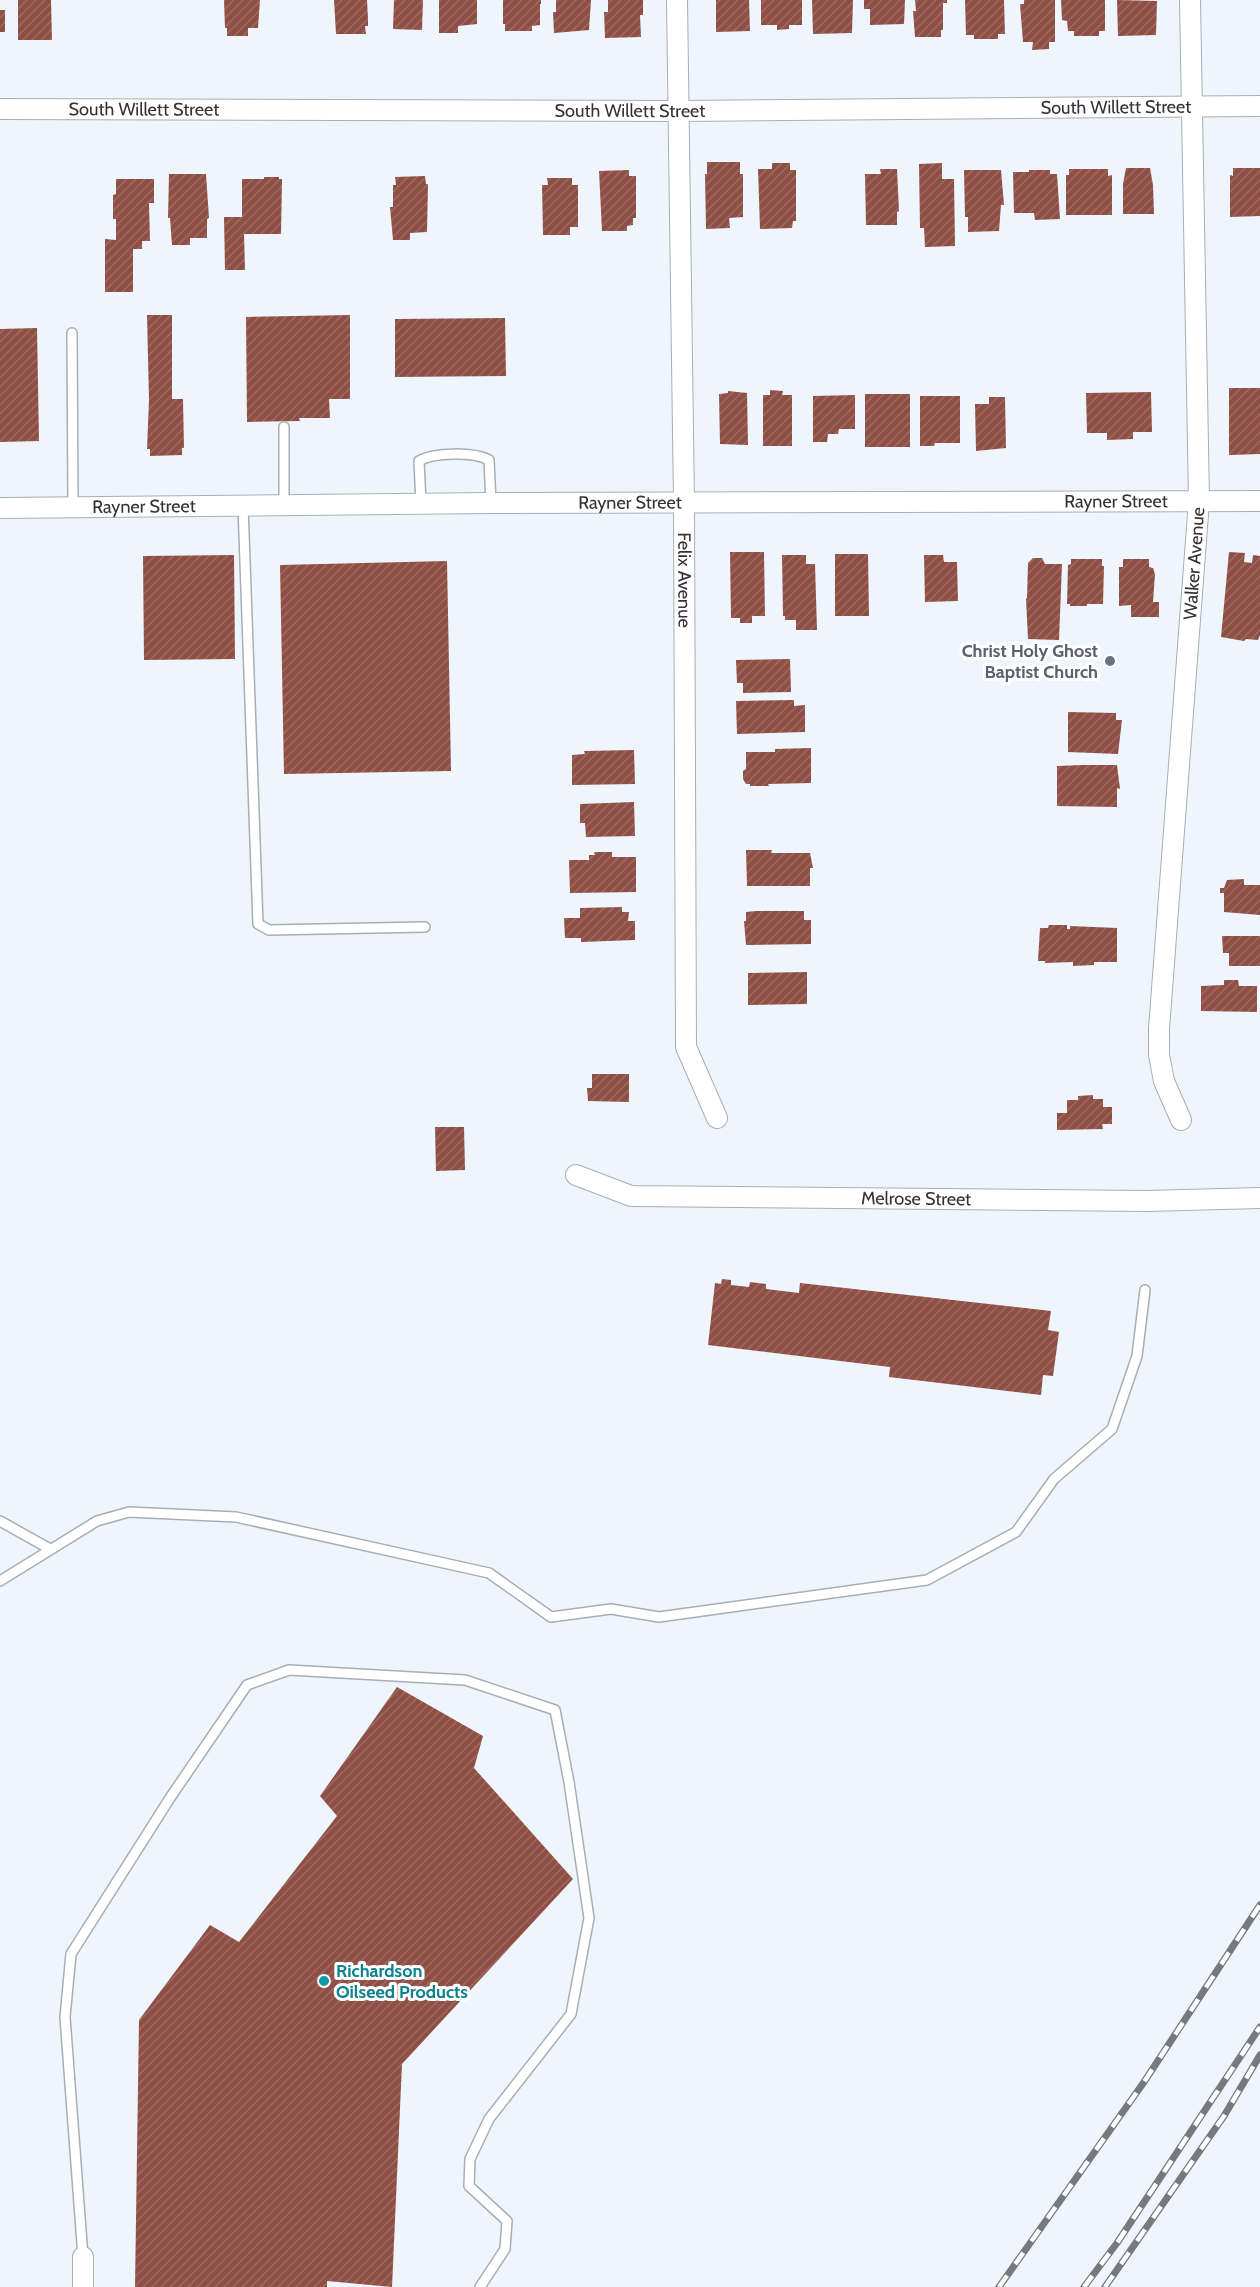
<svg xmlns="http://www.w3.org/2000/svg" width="1260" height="2287" font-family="Cabin,sans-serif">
<defs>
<pattern id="building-hatch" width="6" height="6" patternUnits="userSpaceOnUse" patternTransform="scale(1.5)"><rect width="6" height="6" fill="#904f44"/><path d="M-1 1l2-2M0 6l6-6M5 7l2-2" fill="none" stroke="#9c6c64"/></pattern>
</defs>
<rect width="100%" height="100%" fill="#eff5fc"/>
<g fill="url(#building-hatch)">
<polygon points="18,0 51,0 52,40 18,40"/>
<polygon points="224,0 260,0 258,28 248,28 248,36 227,36 227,28 225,28"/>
<polygon points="334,0 367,0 368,19 368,26 365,26 366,34 336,34"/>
<polygon points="394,0 423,0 422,30 393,29"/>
<polygon points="439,0 477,0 477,24 458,26 458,33 439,33"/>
<polygon points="503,0 541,0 541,4 540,4 540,25 532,26 532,31 505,31 505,24 503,24"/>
<polygon points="556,0 591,0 589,30 554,33 553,12 556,12"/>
<polygon points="608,0 643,0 643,15 640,15 641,37 605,38 604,12 608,12"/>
<polygon points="716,0 749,0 750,31 716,32"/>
<polygon points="761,0 802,0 802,25 789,25 789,29 777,30 777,25 761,25"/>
<polygon points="812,0 853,0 852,33 813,34"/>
<polygon points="864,0 905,0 904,24 870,25 870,9 864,9"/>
<polygon points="915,0 947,0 947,3 943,3 943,30 941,30 941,37 915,37 913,11 916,11"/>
<polygon points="965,0 1004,0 1005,34 998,34 998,39 974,39 974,35 966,35"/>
<polygon points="1024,0 1055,0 1055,42 1049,42 1049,49 1032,50 1033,42 1023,42 1020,4 1024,4"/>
<polygon points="1061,0 1105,0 1105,31 1099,31 1099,36 1074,36 1074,31 1068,31 1067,21 1062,20"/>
<polygon points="1117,0 1157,1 1156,35 1118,36"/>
<rect x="0" y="10" width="5" height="22"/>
<polygon points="707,162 740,162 740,174 743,174 743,217 729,218 730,228 706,229 705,174 707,174"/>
<polygon points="772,163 790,163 790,170 796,170 796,221 793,221 792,228 760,229 758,169 772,169"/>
<polygon points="942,163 942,179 954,179 955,246 925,247 924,228 920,228 919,164"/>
<polygon points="1126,168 1150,168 1153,185 1154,214 1123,214 1123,184"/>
<polygon points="1233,168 1260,168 1260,216 1230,217 1230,175 1233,176"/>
<polygon points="880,169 897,169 899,211 897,212 897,225 866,225 865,174 881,174"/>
<polygon points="1069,169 1108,169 1108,176 1112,175 1112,215 1066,215 1066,175 1069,175"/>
<polygon points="629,170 629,176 636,176 636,218 633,218 633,225 627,226 627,231 602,231 599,171"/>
<polygon points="964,170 1001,170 1004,205 1001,205 999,231 968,232 968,217 965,217"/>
<polygon points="1029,170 1050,170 1050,174 1057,174 1060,219 1035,220 1034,213 1014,213 1013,172 1029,172"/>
<polygon points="169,174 206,174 209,218 207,219 207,238 190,238 190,245 172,245 170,218 168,218"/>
<polygon points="425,176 426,184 428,184 427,232 410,233 410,240 393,240 390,207 393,207 393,185 396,185 395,177"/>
<polygon points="264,177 279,177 279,179 282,179 281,234 244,234 245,270 225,270 224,217 242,217 242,179 264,179"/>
<polygon points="547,178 572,178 572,185 578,185 578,227 570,227 570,235 543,235 542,185 548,185"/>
<polygon points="116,179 154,179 154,203 149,203 150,241 142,241 142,249 133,249 133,292 105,292 105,239 116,240 116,219 113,219 113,195 116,194"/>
<polygon points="147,315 172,315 172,399 183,399 184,448 182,448 182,455 150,456 150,449 147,449 149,400"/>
<polygon points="350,315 350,399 329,399 330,418 299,418 300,421 247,422 246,317"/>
<polygon points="505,318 506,376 395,377 395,319"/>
<polygon points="37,328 39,441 0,442 0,329"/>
<polygon points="1229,388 1260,388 1260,454 1229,455"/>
<polygon points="770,390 783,391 782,395 792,395 792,446 763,446 763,395 770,395"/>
<polygon points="728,391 747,393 748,445 720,444 719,394 728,393"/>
<polygon points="1151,392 1152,432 1133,432 1133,439 1107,440 1107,433 1087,433 1086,393"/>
<rect x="865" y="394" width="45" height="53"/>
<polygon points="855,395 855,429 839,429 838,434 828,434 827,442 813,442 813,396"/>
<polygon points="920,396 960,396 960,443 935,443 934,446 920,446"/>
<polygon points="989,397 1005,397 1006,448 976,451 975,404 989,404"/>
<polygon points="730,552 764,552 765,616 752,616 752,623 740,623 740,618 731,618"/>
<polygon points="1229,552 1245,553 1244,562 1252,563 1253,555 1260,556 1260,635 1258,640 1246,639 1244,641 1221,637"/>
<polygon points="835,554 868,554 869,616 835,616"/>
<polygon points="234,555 235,659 144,660 143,556"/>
<polygon points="782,555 806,555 806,564 815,564 817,630 796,630 796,620 785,620 785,616 783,616"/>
<polygon points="924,555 943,555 944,562 957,562 958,601 925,602"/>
<polygon points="1033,558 1042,558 1045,564 1062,564 1059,640 1028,639 1026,599 1027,598 1028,563"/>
<polygon points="1071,559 1102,559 1102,566 1104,566 1103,604 1087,604 1087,606 1070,606 1070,604 1067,604 1068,565 1071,564"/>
<polygon points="1123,559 1149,559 1149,567 1153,568 1155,574 1153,602 1159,602 1159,617 1131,617 1131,605 1119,606 1119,567 1123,567"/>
<polygon points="447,561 451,771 284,774 280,565"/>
<polygon points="790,659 791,692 743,693 743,683 737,683 736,660"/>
<polygon points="794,700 794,706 805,705 805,732 737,734 736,701"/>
<polygon points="1068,712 1116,713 1116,720 1122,720 1118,754 1068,752"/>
<polygon points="811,748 811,783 768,784 769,786 750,786 750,784 746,784 743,779 743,771 746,769 746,752 775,752 775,749"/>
<polygon points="634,750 635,784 572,785 572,755 585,754 584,751"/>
<polygon points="1082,765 1117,765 1120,789 1117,788 1117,807 1057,806 1057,766"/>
<polygon points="634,802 635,836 586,837 585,823 580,823 580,804"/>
<polygon points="746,850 772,850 771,853 810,853 813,868 810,868 810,886 747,886"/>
<polygon points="594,852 612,852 612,857 636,857 636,892 570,893 569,860 589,860 589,855 595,855"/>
<polygon points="1244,879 1244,885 1260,885 1260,915 1224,912 1224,893 1220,893 1220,888 1224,888 1227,880"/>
<polygon points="622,907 622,912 629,912 628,921 635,921 635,940 581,942 581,938 565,938 564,918 580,918 580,908"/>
<polygon points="756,911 804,911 804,920 811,920 811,944 746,945 744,921 746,921 746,912"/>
<polygon points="1049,925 1067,925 1067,929 1070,929 1070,926 1117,928 1117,962 1094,962 1094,965 1073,966 1073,962 1045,963 1045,961 1038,961 1040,928 1048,928"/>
<polygon points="1222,936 1260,936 1260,966 1229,966 1229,953 1223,953"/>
<polygon points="807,972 807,1004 748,1005 748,973"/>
<polygon points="1224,980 1238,980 1239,986 1257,986 1257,1012 1201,1011 1201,986 1224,985"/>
<polygon points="592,1074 629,1074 629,1102 588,1101 587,1088 592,1088"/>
<polygon points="1093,1095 1093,1099 1103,1099 1103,1107 1112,1107 1112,1124 1102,1124 1103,1129 1057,1130 1057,1113 1067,1113 1067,1100 1078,1100 1078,1096"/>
<polygon points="435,1127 464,1127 465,1170 436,1171"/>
<polygon points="722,1279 731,1280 731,1285 749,1287 750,1282 766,1284 766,1289 799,1293 800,1283 1051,1311 1048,1330 1059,1332 1053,1376 1043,1375 1041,1395 889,1377 890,1367 708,1345 715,1283 721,1284"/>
<polygon points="397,1687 483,1736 474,1768 573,1879 402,2064 392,2287 327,2281 327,2287 135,2287 139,2020 210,1925 239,1942 337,1816 320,1796"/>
</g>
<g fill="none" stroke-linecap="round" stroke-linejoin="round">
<g stroke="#a8aeb4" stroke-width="12">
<g id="lane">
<polyline points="72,333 73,508"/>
<polyline points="284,427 284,506"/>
<path d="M421,504L419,461C434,452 474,452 489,460L491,503"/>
<polyline points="243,506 258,924 269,930 425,927"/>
<polyline points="0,1521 50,1549"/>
<polyline points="0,1581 97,1521 129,1512 236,1517 489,1573 551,1617 611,1609 659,1617 927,1580 1016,1532 1054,1479 1112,1429 1137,1356 1145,1290"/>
<polyline points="83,2257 65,2017 71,1954 170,1798 247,1685 289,1670 465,1680 555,1710 569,1782 589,1918 571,2014 489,2119 470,2159 469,2186 507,2221 505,2249 480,2287"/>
</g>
</g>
<g stroke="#a8aeb4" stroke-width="22">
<g id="street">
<path id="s1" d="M677,0L684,503L686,1047L717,1118"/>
<path id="s2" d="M0,109L679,111L1260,106"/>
<path id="s3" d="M0,508L491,503L1260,501"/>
<path id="s4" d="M1181,1120L1164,1081L1159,1055V1029L1199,501L1190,0"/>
<path id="s5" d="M576,1175L631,1196L1147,1201L1260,1198"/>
<polyline points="83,2257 83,2287"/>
</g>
</g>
<use href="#lane" stroke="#fff" stroke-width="9"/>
<use href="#street" stroke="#fff" stroke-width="20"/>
<g stroke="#76797d" stroke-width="7">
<g id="rail">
<polyline points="999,2287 1144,2082 1260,1905"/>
<polyline points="1084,2287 1117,2243 1260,2027"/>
<polyline points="1105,2287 1224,2116 1260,2055"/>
</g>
</g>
<use href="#rail" stroke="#fff" stroke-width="4.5" stroke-dasharray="14" stroke-linecap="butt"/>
</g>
<circle fill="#6b7280" stroke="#fff" stroke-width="2" cx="1110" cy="661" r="6"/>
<circle fill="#0f9aa8" stroke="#fff" stroke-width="2" cx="324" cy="1981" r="6"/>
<g text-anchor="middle" stroke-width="6" stroke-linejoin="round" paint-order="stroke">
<g font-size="18" fill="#303235" stroke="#fff">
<text dy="6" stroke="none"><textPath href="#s2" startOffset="1116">South Willett Street</textPath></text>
<text dy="6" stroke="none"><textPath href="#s2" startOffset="144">South Willett Street</textPath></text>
<text dy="6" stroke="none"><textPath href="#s2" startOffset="630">South Willett Street</textPath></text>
<text dy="6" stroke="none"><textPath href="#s3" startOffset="1116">Rayner Street</textPath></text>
<text dy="6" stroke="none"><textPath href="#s3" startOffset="630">Rayner Street</textPath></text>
<text dy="6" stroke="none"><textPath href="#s3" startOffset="144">Rayner Street</textPath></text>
<text dy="6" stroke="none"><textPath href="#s4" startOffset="562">Walker Avenue</textPath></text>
<text dy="6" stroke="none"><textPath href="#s1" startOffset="580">Felix Avenue</textPath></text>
<text dy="6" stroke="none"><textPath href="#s5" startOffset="344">Melrose Street</textPath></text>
</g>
<g font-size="18" font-weight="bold" fill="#5b616d" stroke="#fff" text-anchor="end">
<text x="1098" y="657">Christ Holy Ghost<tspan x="1098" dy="21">Baptist Church</tspan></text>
</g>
<g font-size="18" font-weight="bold" fill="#0d838f" stroke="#fff" text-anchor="start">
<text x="336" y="1977">Richardson<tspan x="336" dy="21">Oilseed Products</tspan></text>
</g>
</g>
</svg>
